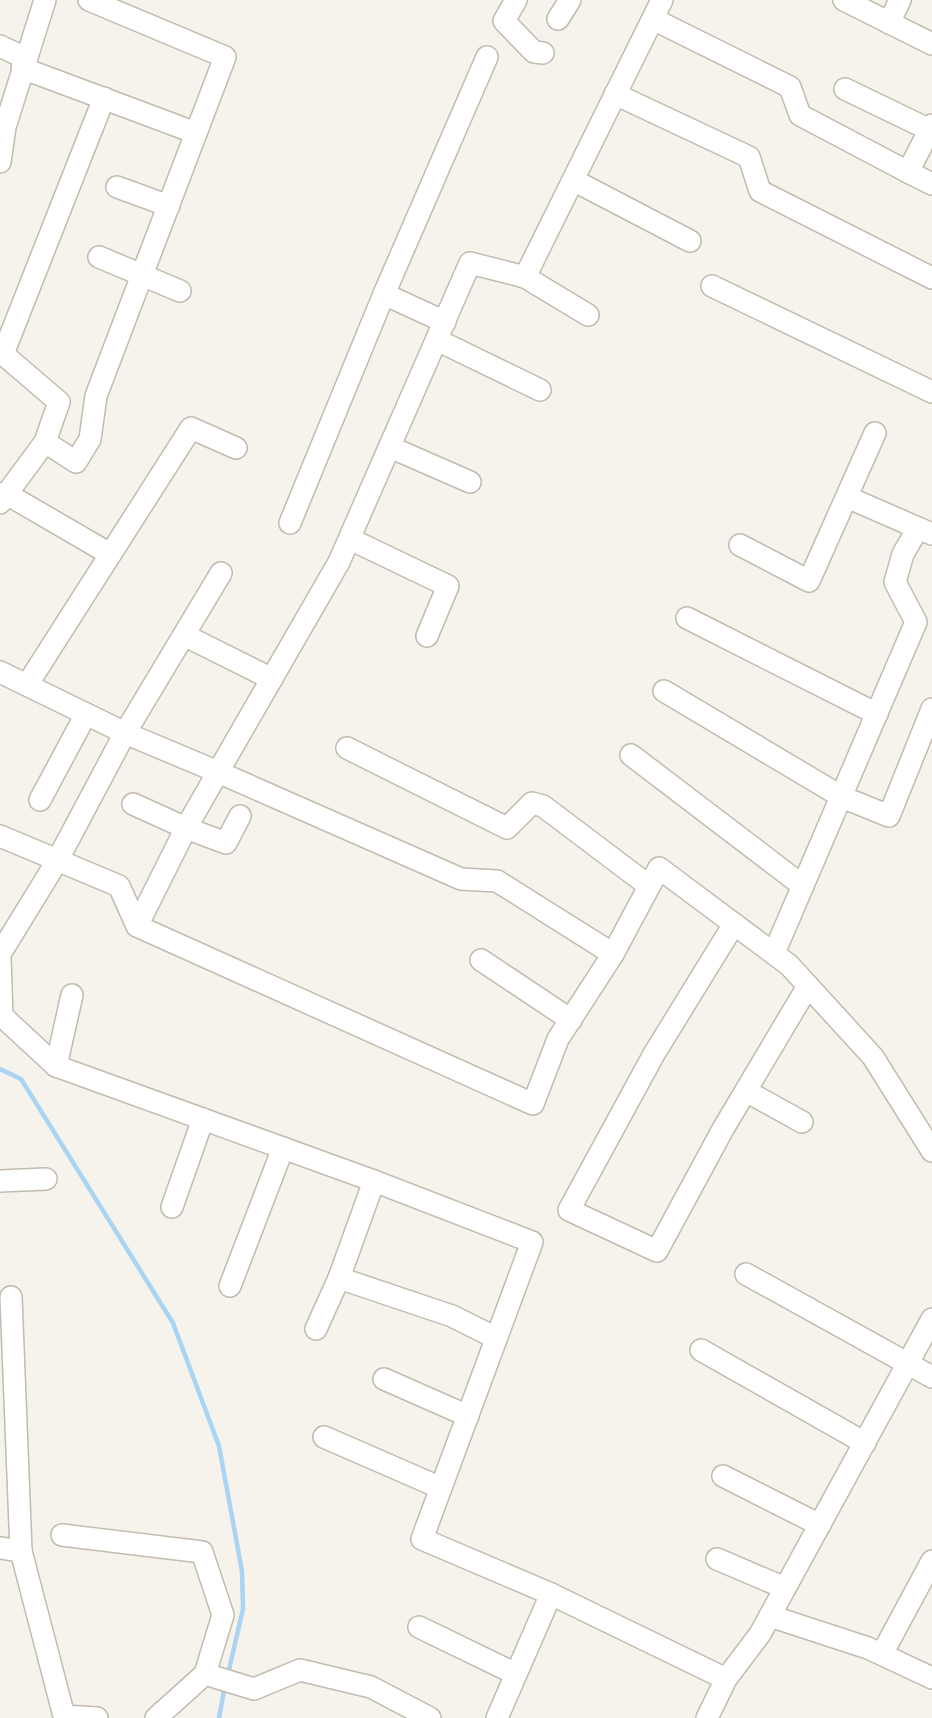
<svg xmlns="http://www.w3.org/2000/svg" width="932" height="1718" font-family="Rubik,sans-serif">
<rect width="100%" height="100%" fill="#f6f3ec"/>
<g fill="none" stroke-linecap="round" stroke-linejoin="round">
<g stroke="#a9d4f2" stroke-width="4.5">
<polyline points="0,1069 21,1079 173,1323 219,1446 242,1571 243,1609 228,1674"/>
<polyline points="219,1718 225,1685"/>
</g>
<g stroke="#c2bbae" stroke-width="24">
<g id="minor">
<polyline points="516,0 504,21 534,52 543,53"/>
<polyline points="844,0 932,44"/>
<polyline points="558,19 570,0"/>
<polyline points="653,19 790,87 800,115 908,172 932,125"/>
<polyline points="889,23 900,0"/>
<polyline points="0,46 25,58"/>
<polyline points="22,68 196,133"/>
<polyline points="845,89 932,131"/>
<polyline points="615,94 749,157 760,191 932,278"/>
<polyline points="0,162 5,127 45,0"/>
<polyline points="908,172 932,184"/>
<polyline points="573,180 690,241"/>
<polyline points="117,187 169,206"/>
<polyline points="99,257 180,291"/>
<polyline points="525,277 588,315"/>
<polyline points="712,286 932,392"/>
<polyline points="384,294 487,57"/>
<polyline points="437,340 540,390"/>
<polyline points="45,442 59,402 3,354 104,98"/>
<polyline points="390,447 470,482"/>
<polyline points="5,493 110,554"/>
<polyline points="847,497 918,528"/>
<polyline points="0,503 45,442 76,462 90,439 96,396 225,57 89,0"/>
<polyline points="290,523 384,294 445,322"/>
<polyline points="350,539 448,586 427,636"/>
<polyline points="740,545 809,581 875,433"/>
<polyline points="687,618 877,714"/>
<polyline points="184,635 272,679"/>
<polyline points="0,672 125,733 221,573"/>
<polyline points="27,685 191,428 236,448"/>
<polyline points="664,691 842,797 889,816 932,709"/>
<polyline points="347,748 507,828 532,803 543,806 649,886"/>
<polyline points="631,755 803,886"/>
<polyline points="40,800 86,714"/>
<polyline points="133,804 186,828 218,772 461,879 497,881 613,954 659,868 789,965 873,1057 932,1151"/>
<polyline points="240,816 226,843 186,828 137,926 533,1104 558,1039 613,954"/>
<polyline points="0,836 119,886 137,926"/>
<polyline points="734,924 654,1054 569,1210 657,1251 723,1129 808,986"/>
<polyline points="774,953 916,622 895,582 903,554 918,528 932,534"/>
<polyline points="0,954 57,861 125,733 218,772 339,562 470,263 525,277 662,0"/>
<polyline points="0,958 2,1016 56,1066 374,1181 532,1242 422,1539 551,1594 726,1679"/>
<polyline points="481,960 571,1020"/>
<polyline points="56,1066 72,995"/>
<polyline points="746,1091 802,1122"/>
<polyline points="0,1181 46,1179"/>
<polyline points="172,1207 203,1119"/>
<polyline points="746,1274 932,1377"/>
<polyline points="339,1278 452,1316 496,1338"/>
<polyline points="230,1286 283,1148"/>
<polyline points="11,1297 21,1551 64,1716 97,1718"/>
<polyline points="316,1329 339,1278 374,1181"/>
<polyline points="701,1350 865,1443"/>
<polyline points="384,1379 468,1416"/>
<polyline points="324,1437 441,1488"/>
<polyline points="723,1476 820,1525"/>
<polyline points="62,1535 202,1552 223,1615 205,1674 156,1718"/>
<polyline points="0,1548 21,1551"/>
<polyline points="717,1559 785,1588"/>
<polyline points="770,1616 868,1648 932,1678"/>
<polyline points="419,1627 516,1674"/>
<polyline points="882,1654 932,1561"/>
<polyline points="205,1674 254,1689 300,1670 371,1687 430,1718"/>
<polyline points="497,1718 551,1594"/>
<polyline points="707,1718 726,1679 760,1634 932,1319"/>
</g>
</g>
<use href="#minor" stroke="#fff" stroke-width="21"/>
</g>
</svg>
